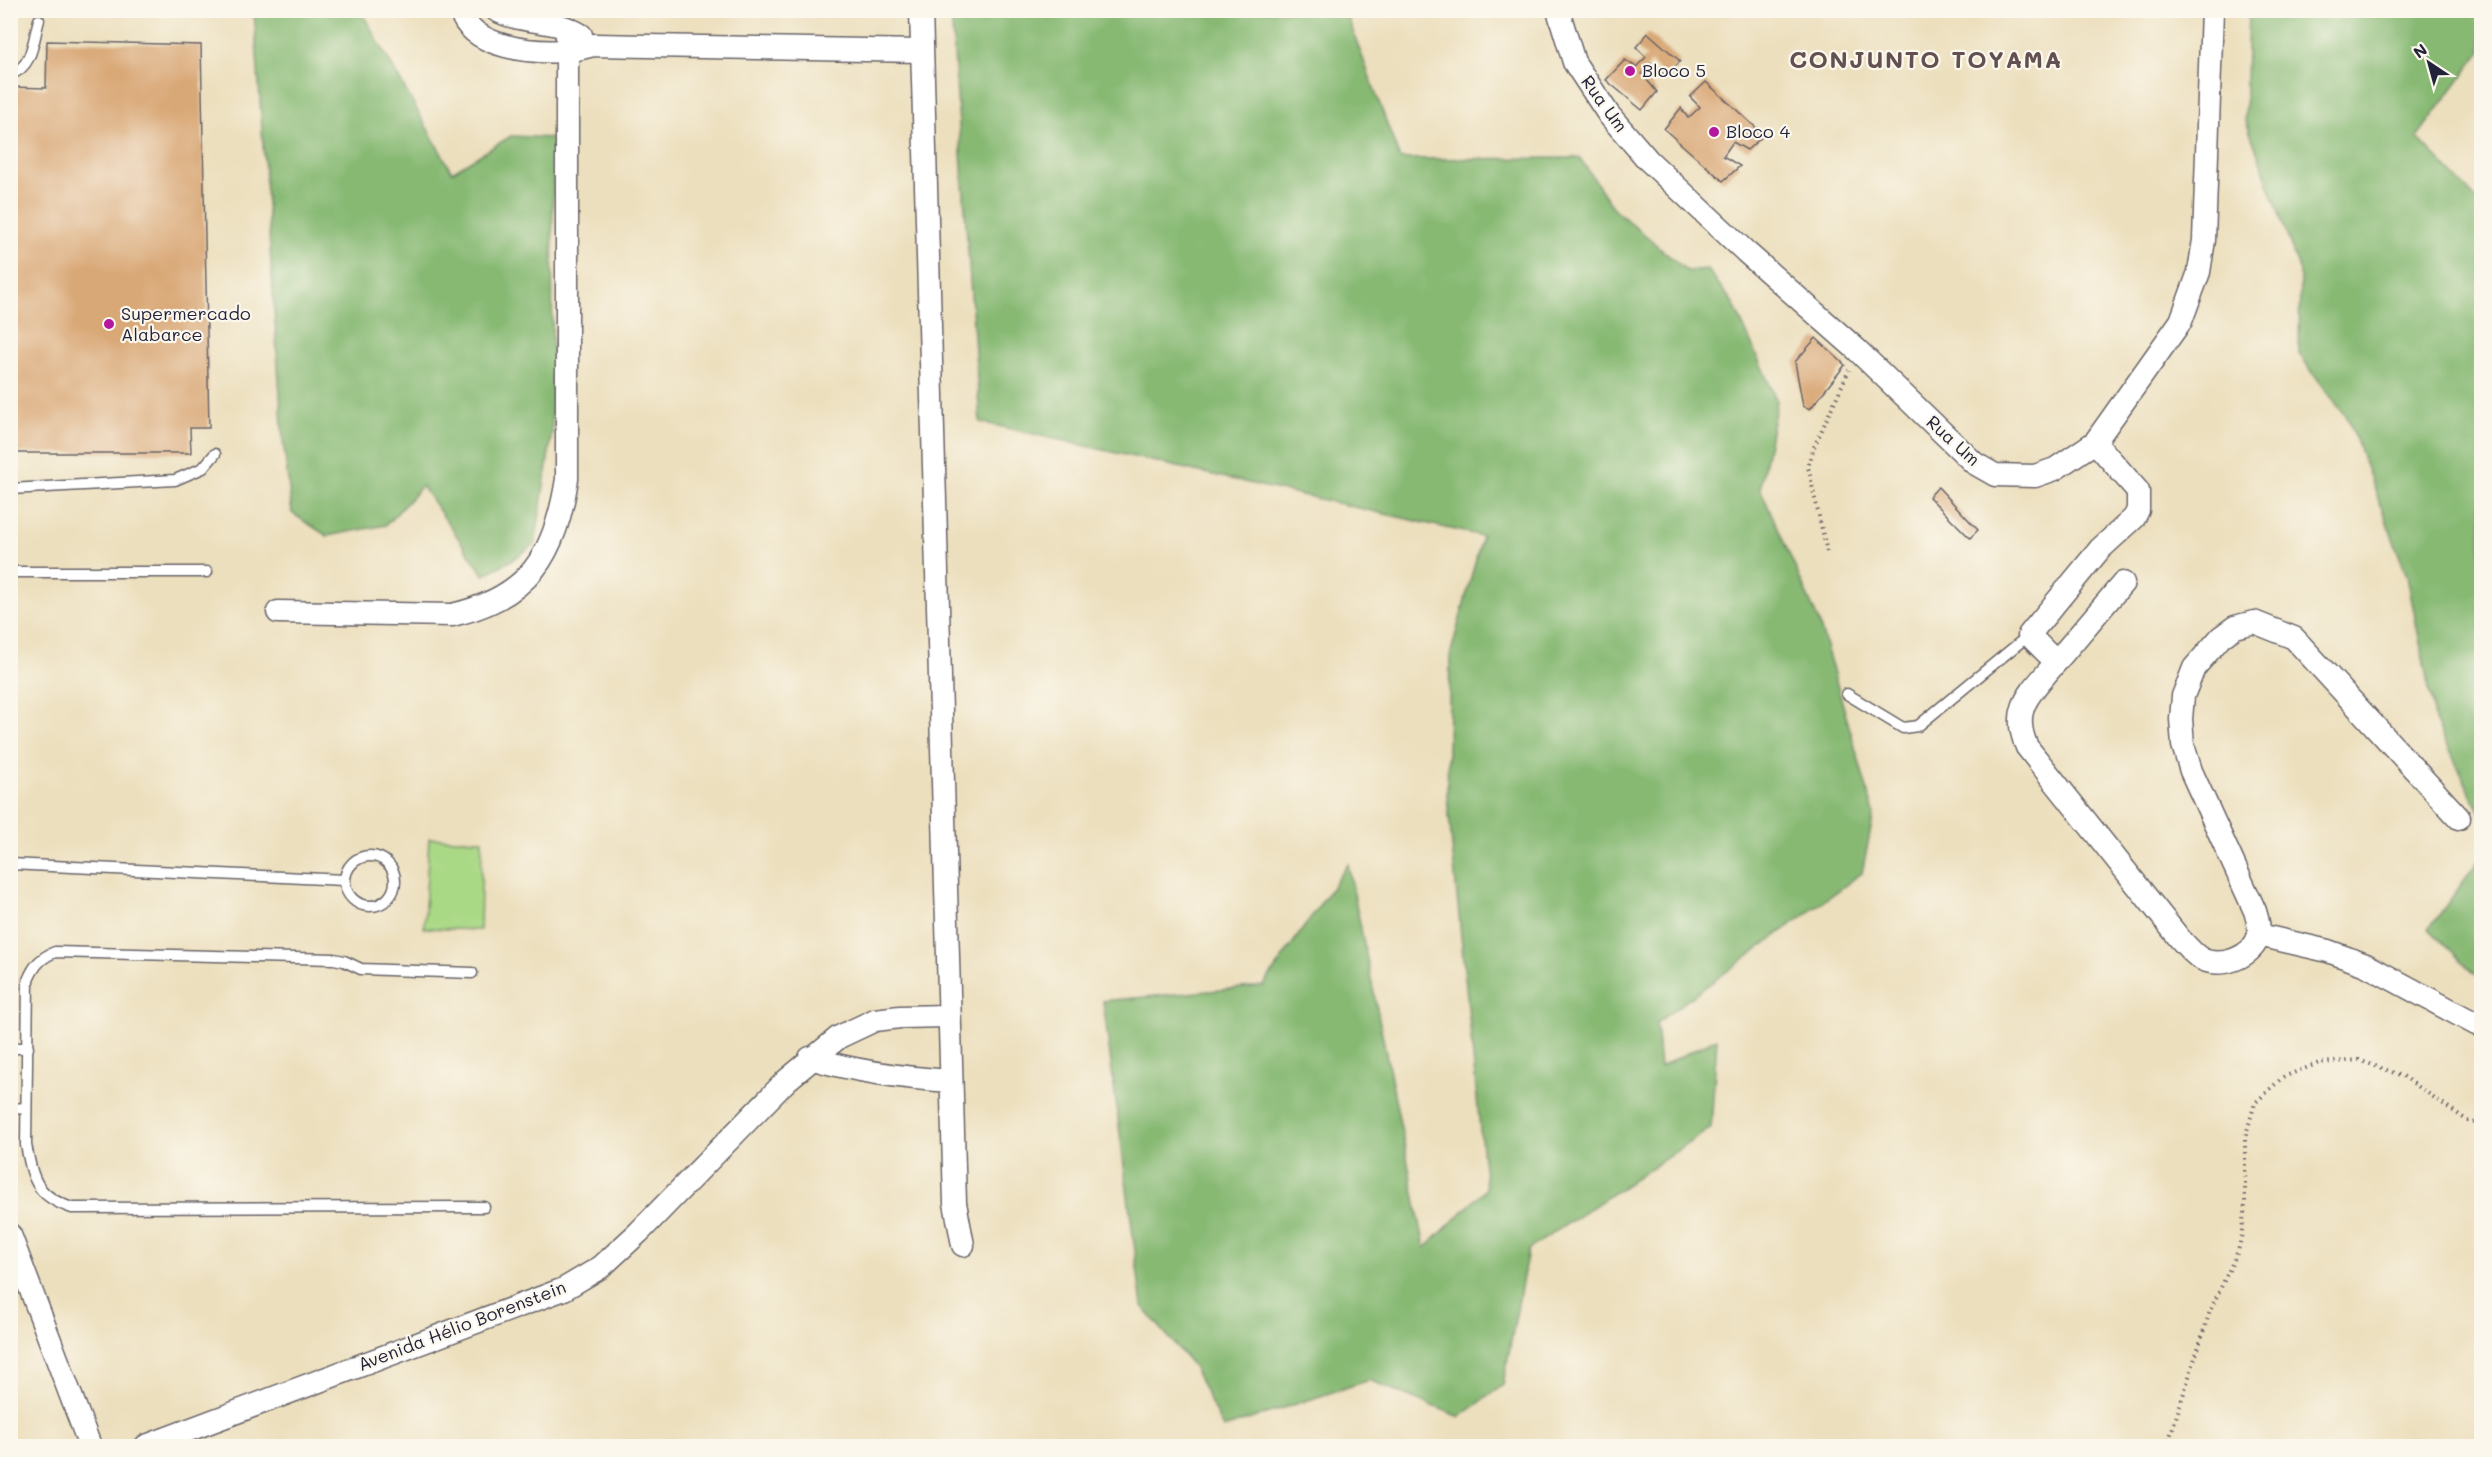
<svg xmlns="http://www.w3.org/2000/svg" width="2492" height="1457" font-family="Mali,sans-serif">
<rect width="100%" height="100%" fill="#fbf7ec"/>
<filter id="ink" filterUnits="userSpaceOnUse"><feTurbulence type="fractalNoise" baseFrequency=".0167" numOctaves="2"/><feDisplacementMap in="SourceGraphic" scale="12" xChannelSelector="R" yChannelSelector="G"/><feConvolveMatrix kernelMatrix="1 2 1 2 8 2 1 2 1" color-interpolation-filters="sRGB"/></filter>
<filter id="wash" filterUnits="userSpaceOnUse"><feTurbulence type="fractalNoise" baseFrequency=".008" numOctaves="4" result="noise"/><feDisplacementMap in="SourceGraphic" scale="24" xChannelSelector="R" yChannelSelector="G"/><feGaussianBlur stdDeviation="1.35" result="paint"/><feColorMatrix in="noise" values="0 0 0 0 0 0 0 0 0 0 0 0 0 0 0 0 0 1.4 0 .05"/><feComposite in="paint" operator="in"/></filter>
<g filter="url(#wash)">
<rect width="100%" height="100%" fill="#ecdfbd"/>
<polygon fill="#aad986" stroke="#667e60" stroke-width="1.5" points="429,838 482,840 480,930 424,928"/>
<g fill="#87b973" stroke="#546e57" stroke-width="1.5">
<polygon points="254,11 361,11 452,172 511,136 553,138 552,433 535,544 515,558 484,575 422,486 386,525 327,536 292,513 283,440"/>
<polygon points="951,11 1347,11 1348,18 1400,159 1580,158 1614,209 1687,271 1707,269 1733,303 1777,401 1760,488 1819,622 1874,813 1862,873 1656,1023 1660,1067 1717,1038 1711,1128 1528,1250 1503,1385 1460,1417 1369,1380 1223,1428 1193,1366 1142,1306 1103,1001 1263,986 1348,864 1425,1248 1486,1189 1447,795 1450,656 1482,536 980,422"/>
<polygon points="2248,11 2481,11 2481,51 2417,137 2481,204 2481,815 2435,720 2407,576 2349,421 2299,354 2300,272 2245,118"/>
<polygon points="2481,857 2481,980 2429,929"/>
</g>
<g id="blocks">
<g fill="#d9a877">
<polygon points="1648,33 1680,61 1667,77 1651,63 1642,74 1657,92 1642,110 1606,80 1625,60 1636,67 1646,57 1636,47"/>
<polygon points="47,41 201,45 209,428 190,428 191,453 10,453 10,87 46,88"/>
<polygon points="1706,82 1764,135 1747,150 1733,142 1723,156 1740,166 1723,181 1664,129 1681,108 1688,118 1700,107 1690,97"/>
<polygon points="1816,338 1845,365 1810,409 1803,406 1795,362"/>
<polygon points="1938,487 1978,530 1970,538 1929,497"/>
</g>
</g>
</g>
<g filter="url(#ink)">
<use href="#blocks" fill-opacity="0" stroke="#696468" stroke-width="1.5"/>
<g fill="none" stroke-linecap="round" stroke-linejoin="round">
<g stroke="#696468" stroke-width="13">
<g id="service">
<path d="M10,74C33,68 33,40 39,20"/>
<polyline points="10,489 175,480 203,468 215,454"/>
<polyline points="10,572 207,572"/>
<polyline points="1847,694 1903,728 1918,726 2029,635"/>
<circle cx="370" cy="881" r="25"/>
<polyline points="10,864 344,880"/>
<path d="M472,973L361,969L344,961L334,959L55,952C40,958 34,966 28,980L26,1145C33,1180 36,1196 72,1208L484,1207"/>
<polyline points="10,1048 28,1048"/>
<polyline points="10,1109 26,1108"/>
</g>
</g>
<g stroke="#696468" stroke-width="25">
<g id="minor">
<path d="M460,10C471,49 534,53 567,51C576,50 585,47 594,45L921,51"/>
<path d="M496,10C522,24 555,18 581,35"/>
<polyline points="921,10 955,1203 963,1245"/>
<polyline points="1558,10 1574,62 1609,115 1648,160 1746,252 1856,349 1974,463 1995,475 2035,476 2055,469 2095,442 2181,321 2199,272 2204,240 2212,10"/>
<path d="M2095,442L2138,491V510L2134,518L2100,549L2029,635L2056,662C2033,691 2009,707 2027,747L2180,939C2186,945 2193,954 2200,958C2219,970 2255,957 2259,934C2260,927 2257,918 2255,911L2191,771L2183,745L2181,719L2183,696L2194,668L2221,637L2235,627L2254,622L2294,638L2459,818"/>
<path d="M278,612L452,615C530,597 555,555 567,479V29"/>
<polyline points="2056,662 2123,583"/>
<polyline points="2259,935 2328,951 2366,965 2476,1024"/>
<path d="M810,1058C857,1072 903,1078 951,1081"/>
<polyline points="10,1235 90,1446"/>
<polyline points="146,1446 564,1289 601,1267 639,1232 787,1080 839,1037 875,1020 900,1017 949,1016"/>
</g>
</g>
<g stroke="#696468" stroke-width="4" stroke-dasharray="1.5 4.5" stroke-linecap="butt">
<polyline points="1827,552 1808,467 1814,447 1849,370"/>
<polyline points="2167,1446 2210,1311 2238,1251 2241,1239 2245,1204 2245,1138 2255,1103 2283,1077 2319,1063 2359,1060 2403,1076 2468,1121 2482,1125"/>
</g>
<use href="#service" stroke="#fff" stroke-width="10"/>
<use href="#minor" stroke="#fff" stroke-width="22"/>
</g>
</g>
<g fill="#b5179e" stroke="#fbf7ec" stroke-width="2">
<circle cx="1630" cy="71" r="6"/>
<circle cx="1714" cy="132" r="6"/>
<circle cx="109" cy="324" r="6"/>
</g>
<g text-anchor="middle" stroke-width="4.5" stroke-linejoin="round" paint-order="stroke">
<g font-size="18" fill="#22223b" stroke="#fbf7ec" text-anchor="start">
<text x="1642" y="77">Bloco 5</text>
<text x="1726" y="138">Bloco 4</text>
<text x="121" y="320">Supermercado<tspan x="121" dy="21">Alabarce</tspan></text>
</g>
<g font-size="18" fill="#22223b" stroke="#fbf7ec">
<text transform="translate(1604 104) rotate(54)" y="6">Rua Um</text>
<text transform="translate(1953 441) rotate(42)" y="6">Rua Um</text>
<text transform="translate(462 1326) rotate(-21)" y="6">Avenida Hélio Borenstein</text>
</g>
<g font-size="24" font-weight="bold" letter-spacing="1.5" fill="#625150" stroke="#fbf7ec">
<text x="1926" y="68">CONJUNTO TOYAMA</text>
</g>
</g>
<rect width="2492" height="1457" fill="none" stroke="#fbf7ec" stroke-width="36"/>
<g transform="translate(2429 63) rotate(324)" stroke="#fbf7ec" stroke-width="4.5" paint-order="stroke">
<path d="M0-4.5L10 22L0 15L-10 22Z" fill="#22223b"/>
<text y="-9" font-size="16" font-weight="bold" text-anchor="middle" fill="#22223b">N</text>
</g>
</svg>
